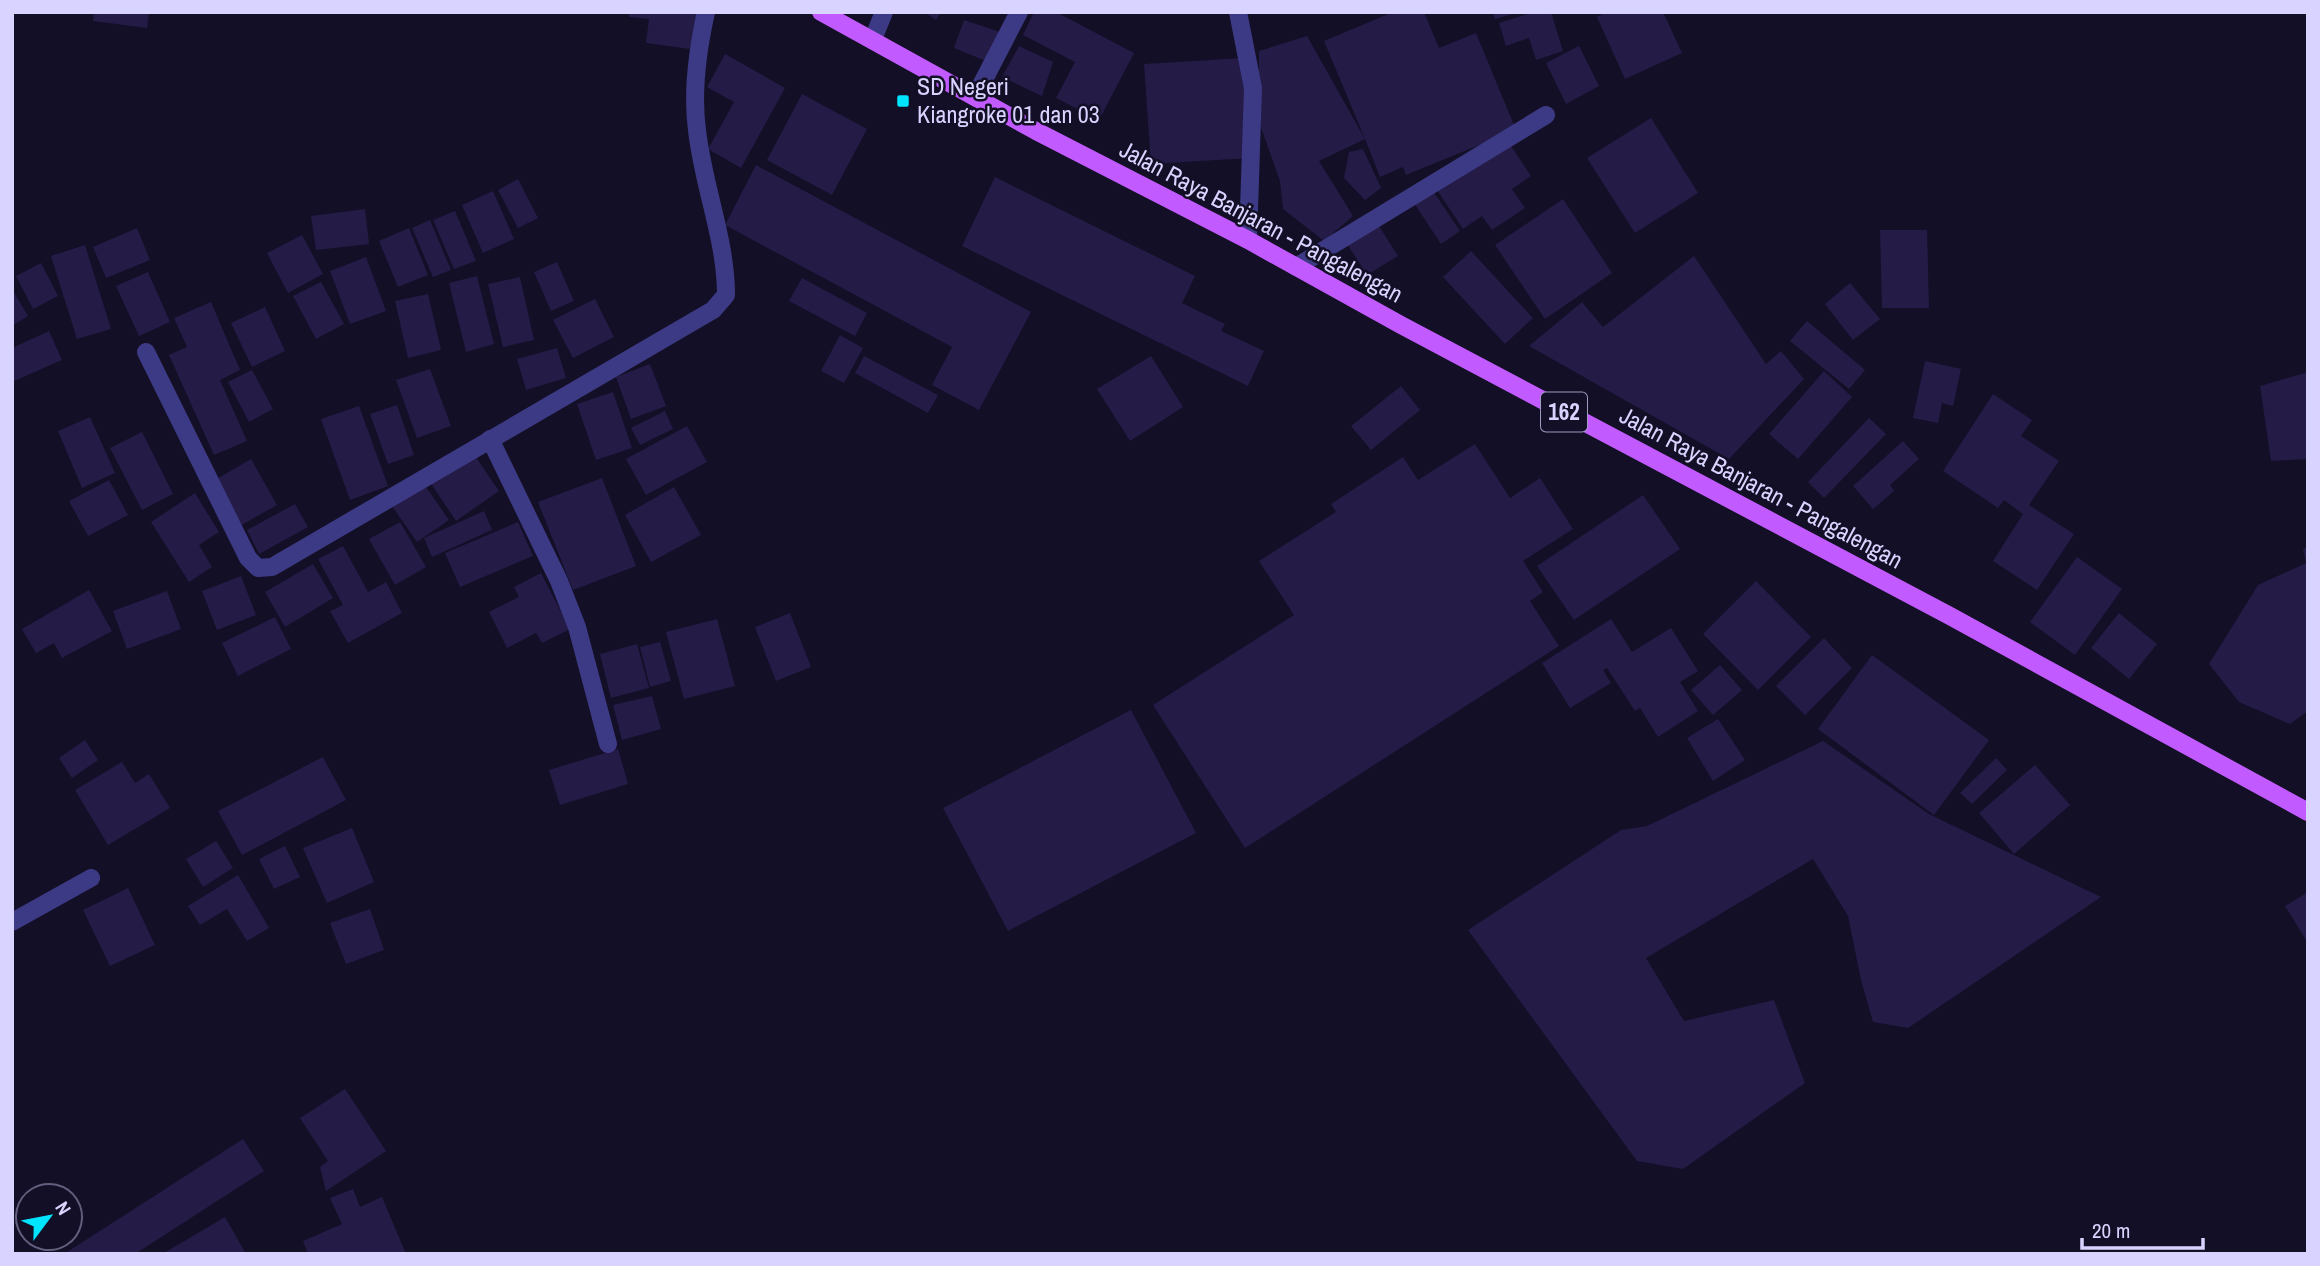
<svg xmlns="http://www.w3.org/2000/svg" width="2320" height="1266" font-family="'Archivo Narrow',sans-serif">
<rect width="100%" height="100%" fill="#130f26"/>
<g fill="#241b47">
<polygon points="94,12 149,12 147,28 93,21"/>
<polygon points="629,12 698,12 690,49 646,43 649,19 629,17"/>
<polygon points="925,12 941,12 936,20"/>
<polygon points="1034,12 1056,12 1134,53 1099,120 1056,98 1075,62 1023,35"/>
<polygon points="1393,12 1424,12 1439,48 1476,33 1516,130 1406,175 1403,167 1380,177 1365,139 1319,161 1353,216 1324,241 1283,209 1280,181 1259,122 1259,51 1307,36 1365,139 1324,41"/>
<polygon points="1493,12 1515,12 1516,13 1495,19"/>
<polygon points="1534,12 1551,12 1563,51 1536,60 1529,38 1506,46 1499,23"/>
<polygon points="1606,12 1663,12 1682,53 1625,79 1597,17"/>
<polygon points="964,20 1000,32 986,61 954,48"/>
<polygon points="1019,46 1053,62 1042,96 1002,77"/>
<polygon points="1579,46 1599,86 1566,104 1546,63"/>
<polygon points="725,54 785,88 741,168 708,149 734,102 707,87"/>
<polygon points="1244,58 1250,158 1151,164 1144,64"/>
<polygon points="802,94 867,129 832,195 767,160"/>
<polygon points="1651,118 1698,193 1635,233 1587,158"/>
<polygon points="1509,143 1531,176 1512,189 1525,208 1492,230 1482,216 1463,229 1437,190"/>
<polygon points="1363,149 1381,188 1365,200 1344,178 1349,152"/>
<polygon points="756,165 1031,312 979,410 932,385 952,347 725,225"/>
<polygon points="995,177 1195,276 1182,303 1225,324 1221,331 1264,351 1248,386 962,246"/>
<polygon points="518,179 538,218 518,228 498,190"/>
<polygon points="493,191 514,239 483,253 462,205"/>
<polygon points="1433,191 1460,231 1441,244 1414,203"/>
<polygon points="1563,199 1612,273 1545,319 1495,245"/>
<polygon points="365,209 369,244 316,250 311,216"/>
<polygon points="455,211 476,261 454,269 433,220"/>
<polygon points="430,220 451,270 433,277 412,228"/>
<polygon points="1377,223 1398,256 1367,275 1346,242"/>
<polygon points="137,228 150,260 106,278 93,247"/>
<polygon points="409,228 428,275 398,287 379,241"/>
<polygon points="1880,230 1927,230 1929,308 1882,308"/>
<polygon points="302,235 323,274 288,293 267,253"/>
<polygon points="85,245 111,329 77,339 51,256"/>
<polygon points="1471,251 1533,318 1505,344 1443,277"/>
<polygon points="1694,256 1766,364 1781,351 1804,379 1729,459 1529,346 1582,302 1603,327"/>
<polygon points="366,257 386,311 350,324 330,271"/>
<polygon points="557,262 574,301 551,311 534,272"/>
<polygon points="41,263 58,296 33,309 16,276"/>
<polygon points="148,272 170,322 139,336 116,286"/>
<polygon points="477,276 494,344 466,352 449,283"/>
<polygon points="520,277 534,340 503,347 488,284"/>
<polygon points="802,278 867,313 855,336 789,301"/>
<polygon points="321,282 344,324 316,339 293,296"/>
<polygon points="1850,283 1880,319 1853,340 1825,304"/>
<polygon points="12,289 28,316 12,326"/>
<polygon points="428,294 441,350 408,358 395,301"/>
<polygon points="595,299 614,337 573,358 553,320"/>
<polygon points="211,302 240,370 220,380 247,441 214,455 169,355 187,347 174,318"/>
<polygon points="265,307 285,351 252,367 231,323"/>
<polygon points="1807,321 1865,370 1849,389 1790,341"/>
<polygon points="49,331 62,360 12,382 12,348"/>
<polygon points="840,335 863,348 844,383 821,371"/>
<polygon points="557,348 566,378 526,390 517,359"/>
<polygon points="864,356 938,395 928,413 855,373"/>
<polygon points="1151,356 1183,407 1130,441 1097,389"/>
<polygon points="1925,361 1961,369 1953,406 1942,403 1938,423 1913,418"/>
<polygon points="650,364 666,406 631,419 616,377"/>
<polygon points="430,369 451,426 417,438 396,380"/>
<polygon points="252,370 273,409 249,422 228,382"/>
<polygon points="1824,371 1852,397 1798,459 1769,434"/>
<polygon points="2308,372 2308,459 2271,461 2260,386"/>
<polygon points="1401,386 1420,410 1371,450 1351,426"/>
<polygon points="613,392 632,448 596,460 577,404"/>
<polygon points="1993,394 2032,420 2021,436 2059,461 2029,505 2074,534 2037,590 1993,561 2023,514 2004,500 1998,508 1943,471"/>
<polygon points="397,405 414,455 388,464 370,414"/>
<polygon points="359,406 388,486 350,500 321,419"/>
<polygon points="665,411 673,429 640,445 631,428"/>
<polygon points="90,417 115,473 82,488 58,431"/>
<polygon points="1869,418 1886,434 1824,498 1808,482"/>
<polygon points="687,426 707,462 646,495 626,459"/>
<polygon points="142,432 173,494 142,510 110,448"/>
<polygon points="1903,441 1919,459 1890,485 1894,491 1873,509 1853,486"/>
<polygon points="1475,444 1510,498 1540,478 1573,529 1523,561 1543,592 1530,601 1559,646 1245,848 1153,705 1294,615 1259,561 1336,512 1331,504 1403,457 1418,480"/>
<polygon points="473,453 499,491 456,521 430,482"/>
<polygon points="251,459 277,505 238,527 213,481"/>
<polygon points="602,478 636,566 573,590 538,502"/>
<polygon points="109,480 128,515 88,536 69,501"/>
<polygon points="424,484 449,520 417,542 392,506"/>
<polygon points="674,487 701,535 651,562 625,515"/>
<polygon points="195,493 219,532 199,545 212,567 189,582 151,522"/>
<polygon points="1643,495 1680,549 1574,620 1537,566"/>
<polygon points="295,504 308,527 259,554 247,530"/>
<polygon points="484,511 492,530 432,557 424,538"/>
<polygon points="400,522 426,567 395,585 369,539"/>
<polygon points="518,522 533,556 460,587 445,553"/>
<polygon points="343,546 368,592 386,582 402,613 348,643 330,611 343,605 318,559"/>
<polygon points="2308,547 2308,711 2290,724 2239,702 2209,664 2258,585 2306,563 2303,549"/>
<polygon points="2077,557 2122,589 2075,655 2030,622"/>
<polygon points="313,564 333,598 285,627 265,592"/>
<polygon points="541,573 570,629 542,643 536,633 507,648 489,612 519,597 514,587"/>
<polygon points="241,576 256,615 217,630 202,591"/>
<polygon points="1756,581 1811,637 1758,690 1703,634"/>
<polygon points="89,590 112,631 62,658 54,643 36,653 22,629"/>
<polygon points="167,591 181,629 127,649 113,611"/>
<polygon points="790,613 811,667 776,681 755,627"/>
<polygon points="2119,613 2157,644 2129,679 2091,648"/>
<polygon points="275,617 291,649 238,676 222,643"/>
<polygon points="717,619 735,686 684,699 666,632"/>
<polygon points="1611,619 1632,652 1671,628 1698,671 1680,682 1698,711 1658,737 1640,708 1635,711 1607,668 1603,670 1611,683 1570,708 1542,663"/>
<polygon points="1824,638 1852,668 1805,715 1776,686"/>
<polygon points="660,642 671,681 650,687 640,647"/>
<polygon points="637,644 649,688 611,698 600,654"/>
<polygon points="1872,655 1989,740 1934,815 1818,729"/>
<polygon points="1720,665 1742,690 1713,715 1691,690"/>
<polygon points="652,696 661,729 622,740 613,705"/>
<polygon points="1131,710 1196,833 1008,931 943,808"/>
<polygon points="1718,719 1745,760 1713,781 1687,738"/>
<polygon points="85,740 98,760 72,778 59,758"/>
<polygon points="1823,741 1929,814 2101,897 1908,1028 1873,1022 1861,980 1848,916 1813,859 1646,958 1684,1021 1774,1000 1805,1083 1683,1169 1637,1161 1468,930 1621,830 1647,826"/>
<polygon points="618,749 628,784 560,805 549,770"/>
<polygon points="323,757 346,800 242,855 218,811"/>
<polygon points="1996,758 2007,770 1972,804 1960,793"/>
<polygon points="122,762 135,783 149,774 170,808 108,845 75,790"/>
<polygon points="2035,765 2070,805 2014,854 1979,813"/>
<polygon points="352,828 374,882 327,903 303,848"/>
<polygon points="216,841 233,868 203,887 186,859"/>
<polygon points="285,846 300,877 274,889 259,859"/>
<polygon points="238,875 269,928 247,941 227,909 200,925 188,906"/>
<polygon points="128,888 155,945 110,966 83,910"/>
<polygon points="2308,892 2308,943 2285,906"/>
<polygon points="370,909 384,950 346,964 330,923"/>
<polygon points="345,1089 386,1151 326,1191 320,1167 328,1161 300,1118"/>
<polygon points="243,1139 264,1171 228,1194 135,1254 64,1254"/>
<polygon points="353,1189 360,1207 382,1197 406,1254 308,1254 303,1241 342,1224 330,1198"/>
<polygon points="225,1217 246,1254 162,1254 181,1243"/>
</g>
<g fill="none" stroke-linecap="round" stroke-linejoin="round">
<g stroke="#3d3a85" stroke-width="18">
<polyline points="1238,12 1253,88 1248,240"/>
<polyline points="873,39 884,12"/>
<polyline points="975,97 1019,12"/>
<polyline points="1296,267 1546,115"/>
<path d="M146,352L248,558L258,568L272,567L713,310L726,295C726,239 703,186 697,130C692,93 698,48 706,12"/>
<polyline points="490,439 559,581 577,627 608,744"/>
<polyline points="12,922 91,878"/>
</g>
<polyline stroke="#c25bff" stroke-width="18" points="821,12 1036,131 1248,240 1401,325 1950,616 2308,812"/>
</g>
<rect fill="#00e5ff" stroke="#130f26" stroke-width="2.5" x="896" y="94" width="14" height="14" rx="3.5"/>
<g text-anchor="middle" stroke-width="5" stroke-linejoin="round" paint-order="stroke">
<rect fill="#130f26" stroke="#9e99be" stroke-width="2" x="1541" y="392.5" width="46" height="39" rx="5"/>
<g font-size="23" font-weight="bold" fill="#d9d4ff">
<text x="1564" y="420">162</text>
</g>
<g font-size="24" fill="#d9d4ff" stroke="#130f26" text-anchor="start">
<text x="917" y="95">SD Negeri<tspan x="917" dy="28">Kiangroke 01 dan 03</tspan></text>
</g>
<g font-size="24" fill="#d9d4ff" stroke="#130f26">
<text transform="translate(1261 222) rotate(28)" y="8">Jalan Raya Banjaran - Pangalengan</text>
<text transform="translate(1761 488) rotate(28)" y="8">Jalan Raya Banjaran - Pangalengan</text>
</g>
</g>
<rect width="2320" height="1266" fill="none" stroke="#d9d4ff" stroke-width="28"/>
<g transform="translate(49 1217) rotate(58)"><circle r="33" fill="#130f26" stroke="#625e7d" stroke-width="2"/>
<path d="M0-5L12 26L0 18L-12 26Z" fill="#00e5ff"/>
<text y="-10" font-size="19" font-weight="bold" text-anchor="middle" fill="#d9d4ff">N</text>
</g>
<path d="M2082 1238v10h121v-10" fill="none" stroke="#d9d4ff" stroke-width="3.5"/>
<text x="2092" y="1238" font-size="21" fill="#d9d4ff" stroke="#130f26" stroke-width="5" paint-order="stroke">20 m</text>
</svg>
